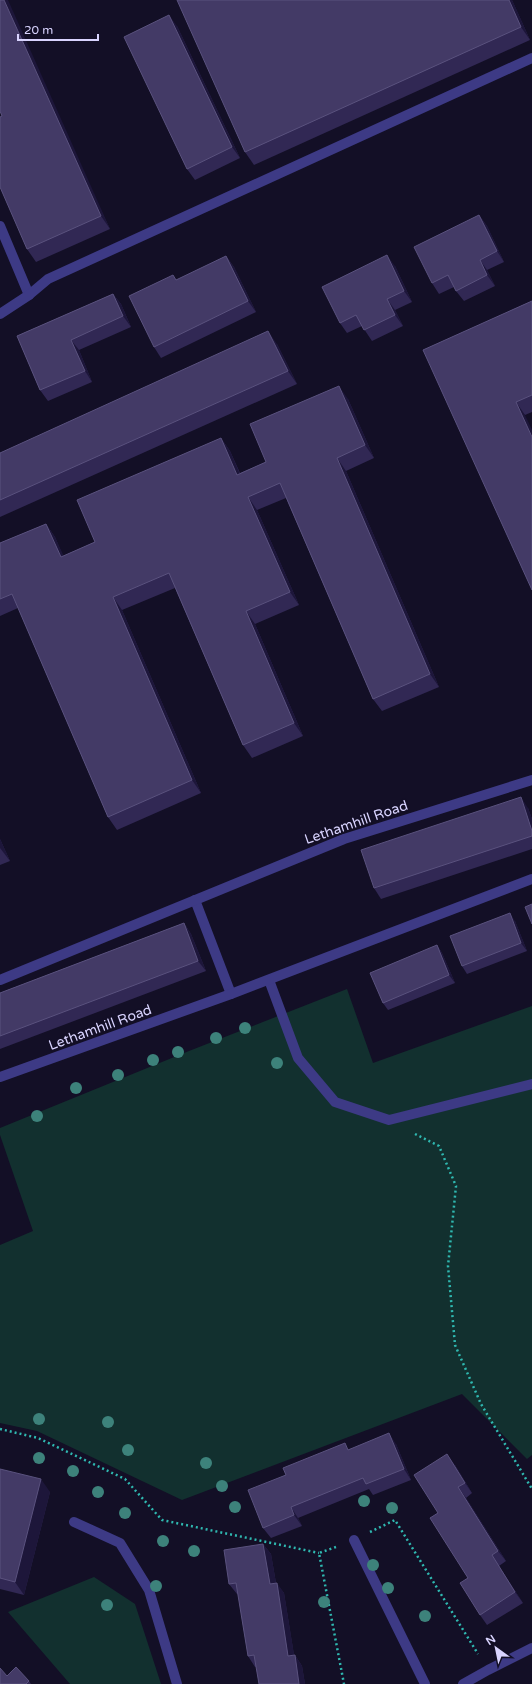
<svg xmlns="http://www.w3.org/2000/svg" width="532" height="1684" font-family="'Varela Round',sans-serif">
<rect width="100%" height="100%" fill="#130f26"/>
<g fill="#12302f">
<polygon points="347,989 373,1063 532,1006 532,1455 527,1459 462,1394 182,1500 37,1431 0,1423 0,1245 33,1231 0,1135 0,1128 189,1051"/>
<polygon points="94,1577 135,1604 161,1684 70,1684 8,1612"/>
</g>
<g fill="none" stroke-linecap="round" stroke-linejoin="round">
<g stroke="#2fb8b0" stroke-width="2.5" stroke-dasharray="2 3" stroke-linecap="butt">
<polyline points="415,1134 439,1146 456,1186 448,1266 455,1345 481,1404 532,1489"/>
<polyline points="0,1429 38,1438 125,1479 162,1520 319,1553"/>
<polyline points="370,1532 395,1520 478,1654"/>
<polyline points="336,1547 319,1553 344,1684"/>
</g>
<g stroke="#3d3a85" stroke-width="10">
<polyline points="0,226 29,295"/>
<polyline points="0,314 29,295 48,279 532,58"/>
<polyline points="269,980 298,1058 335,1102 389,1120 532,1084"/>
<polyline points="74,1522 120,1543 149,1590 177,1684"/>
</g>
<g stroke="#3d3a85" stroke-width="10">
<polyline points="195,900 231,994"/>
<polyline points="0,980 344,839 532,780"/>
<polyline points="0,1077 231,994 532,879"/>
<polyline points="354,1540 425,1684"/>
<polyline points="463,1684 488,1670 532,1648"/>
</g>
</g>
<g fill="#3d827b">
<circle cx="245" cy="1028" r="6"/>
<circle cx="216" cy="1038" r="6"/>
<circle cx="178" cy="1052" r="6"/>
<circle cx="153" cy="1060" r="6"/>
<circle cx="277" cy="1063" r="6"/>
<circle cx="118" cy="1075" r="6"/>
<circle cx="76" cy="1088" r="6"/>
<circle cx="37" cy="1116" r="6"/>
<circle cx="39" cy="1419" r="6"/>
<circle cx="108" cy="1422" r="6"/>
<circle cx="128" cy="1450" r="6"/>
<circle cx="39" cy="1458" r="6"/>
<circle cx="206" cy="1463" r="6"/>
<circle cx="73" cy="1471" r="6"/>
<circle cx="222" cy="1486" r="6"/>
<circle cx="98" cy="1492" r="6"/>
<circle cx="364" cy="1501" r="6"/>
<circle cx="235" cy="1507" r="6"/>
<circle cx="392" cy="1508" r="6"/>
<circle cx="125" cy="1513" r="6"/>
<circle cx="163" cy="1541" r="6"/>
<circle cx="194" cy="1551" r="6"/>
<circle cx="373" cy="1565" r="6"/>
<circle cx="156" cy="1586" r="6"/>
<circle cx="388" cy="1588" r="6"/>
<circle cx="324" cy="1602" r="6"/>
<circle cx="107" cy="1605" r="6"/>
<circle cx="425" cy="1616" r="6"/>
</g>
<g fill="#312854">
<polygon points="0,0 110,229 36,262 27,249 2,116"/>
<polygon points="512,0 530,40 254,165 245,152"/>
<polygon points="177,26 240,158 195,180 187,169"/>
<polygon points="479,215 487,226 504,262 487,270 495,286 464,301 456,291 454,287 439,294 432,283"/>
<polygon points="226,256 234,267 256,312 161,358 154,347 177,280"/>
<polygon points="395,266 412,302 395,310 403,326 372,341 362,326 347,333 340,323"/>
<polygon points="113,294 121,304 131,327 79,350 92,382 48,401 40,390 17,336"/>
<polygon points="532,301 532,412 525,415 423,350"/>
<polygon points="277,344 297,384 0,517 0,453"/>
<polygon points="348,399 374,458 346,471 439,687 382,711 373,699 286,498 257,510 299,605 255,624 303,736 252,758 243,745 175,588 122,610 201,793 117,830 108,817 18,608 0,616 0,543 46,524 55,537 63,556 95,542 221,438 230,451 240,473 266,462"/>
<polygon points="528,808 532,819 532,849 381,899 374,888"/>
<polygon points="0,839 10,861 0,865"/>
<polygon points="515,921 527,951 467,974 462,966"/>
<polygon points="184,923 191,934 206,971 0,1049 0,993"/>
<polygon points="437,945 442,953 455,983 388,1010 383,1003"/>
<polygon points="396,1444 411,1480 373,1495 369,1489 298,1518 302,1526 271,1538 263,1528 349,1449"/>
<polygon points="455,1465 472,1493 466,1498 506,1561 499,1566 523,1603 487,1625 480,1615 468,1578 438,1513"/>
<polygon points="0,1469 50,1492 24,1595 0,1589"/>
<polygon points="263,1544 271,1554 276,1583 284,1593 294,1655 295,1655 302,1666 305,1684 259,1684 256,1667 255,1667 248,1656 238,1594 237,1594 229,1584"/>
<polygon points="7,1676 29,1681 31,1684 0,1684"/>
</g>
<g fill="#1d163a">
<polygon points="4,0 8,0 110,229 101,216"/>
<polygon points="509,0 512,0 530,40 521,27"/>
<polygon points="169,15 177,26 240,158 232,147"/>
<polygon points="479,215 487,226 504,262 497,251"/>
<polygon points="387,255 395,266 412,302 404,291"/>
<polygon points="226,256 234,267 256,312 248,301"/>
<polygon points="480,260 487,270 495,286 487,275"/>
<polygon points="113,294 121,304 131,327 123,316"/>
<polygon points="387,299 395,310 403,326 395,315"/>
<polygon points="268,331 277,344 297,384 288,371"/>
<polygon points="71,340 79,350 92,382 85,371"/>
<polygon points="339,386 348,399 374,458 365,445"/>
<polygon points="516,402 525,415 532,430 532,437"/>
<polygon points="221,438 230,451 246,488 237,475"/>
<polygon points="337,458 346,471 439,687 430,674"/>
<polygon points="248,497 257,510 299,605 290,592"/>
<polygon points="46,524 55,537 70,570 61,557"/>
<polygon points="113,597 122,610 201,793 192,780"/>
<polygon points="246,611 255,624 303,736 294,723"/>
<polygon points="521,797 528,808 532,819 532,831"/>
<polygon points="0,839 10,861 0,848"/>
<polygon points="510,913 515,921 527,951 521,943"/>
<polygon points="184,923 191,934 206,971 198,961"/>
<polygon points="437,945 442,953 455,983 449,975"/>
<polygon points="389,1433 396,1444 411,1480 404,1469"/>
<polygon points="447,1454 455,1465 472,1493 465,1483"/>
<polygon points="41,1479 50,1492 24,1595 15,1582"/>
<polygon points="458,1487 466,1498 506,1561 498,1551"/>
<polygon points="291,1507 298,1518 302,1526 294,1515"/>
<polygon points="263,1544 271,1554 278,1595 270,1584"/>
<polygon points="492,1555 499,1566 523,1603 515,1592"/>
<polygon points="277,1583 284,1593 296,1667 288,1656"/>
<polygon points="295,1655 302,1666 305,1684 299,1684"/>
</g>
<g fill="#433a66" stroke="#5a527e">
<polygon points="0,0 4,0 101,216 27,249 0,187 0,117 2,116 0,111"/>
<polygon points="177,0 509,0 521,27 245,152"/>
<polygon points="169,15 232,147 187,169 124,37"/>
<polygon points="479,215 497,251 480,260 487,275 456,291 448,275 432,283 414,247"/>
<polygon points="387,255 404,291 387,299 395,315 364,330 356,315 340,323 322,287"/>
<polygon points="226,256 248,301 154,347 129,296 173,275 176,280"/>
<polygon points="113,294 123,316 71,340 85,371 40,390 17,336"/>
<polygon points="532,301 532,395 516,402 532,437 532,590 423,350"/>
<polygon points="268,331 288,371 0,500 0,453"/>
<polygon points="339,386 365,445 337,458 430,674 373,699 280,483 248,497 290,592 246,611 294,723 243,745 169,573 113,597 192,780 108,817 12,594 0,599 0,543 46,524 61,557 95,542 77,500 221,438 237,475 266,462 250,424"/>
<polygon points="521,797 532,831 532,836 374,888 361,850"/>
<polygon points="532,904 532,924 525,907"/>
<polygon points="510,913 521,943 462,966 450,936"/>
<polygon points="184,923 198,961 0,1036 0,993"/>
<polygon points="437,945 449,975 383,1003 370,973"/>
<polygon points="389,1433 404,1469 366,1484 363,1478 291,1507 294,1515 263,1528 248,1490 286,1475 283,1468 345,1443 348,1450"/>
<polygon points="447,1454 465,1483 458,1487 498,1551 492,1555 515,1592 480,1615 460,1583 468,1578 430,1518 438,1513 414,1475"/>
<polygon points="0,1469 41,1479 15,1582 0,1578"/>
<polygon points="263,1544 270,1584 277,1583 288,1656 295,1655 299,1684 259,1684 254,1655 248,1656 236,1583 229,1584 224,1550"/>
<polygon points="16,1667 29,1681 26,1684 0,1684 0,1668 7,1676"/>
</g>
<g text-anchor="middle" stroke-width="3.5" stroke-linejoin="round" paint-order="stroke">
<g font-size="14" fill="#d9d4ff" stroke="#130f26">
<text transform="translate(356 822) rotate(-19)" y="5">Lethamhill Road</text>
<text transform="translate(100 1027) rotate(-20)" y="5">Lethamhill Road</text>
</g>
</g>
<g transform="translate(496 1648) rotate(327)" stroke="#130f26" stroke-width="3" paint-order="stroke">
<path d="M0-3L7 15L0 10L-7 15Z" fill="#d9d4ff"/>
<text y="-6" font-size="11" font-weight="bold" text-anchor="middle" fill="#d9d4ff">N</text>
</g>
<path d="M18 34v6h80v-6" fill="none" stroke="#d9d4ff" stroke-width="2"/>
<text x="24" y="34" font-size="12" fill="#d9d4ff" stroke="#130f26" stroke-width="3" paint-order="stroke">20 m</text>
</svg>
